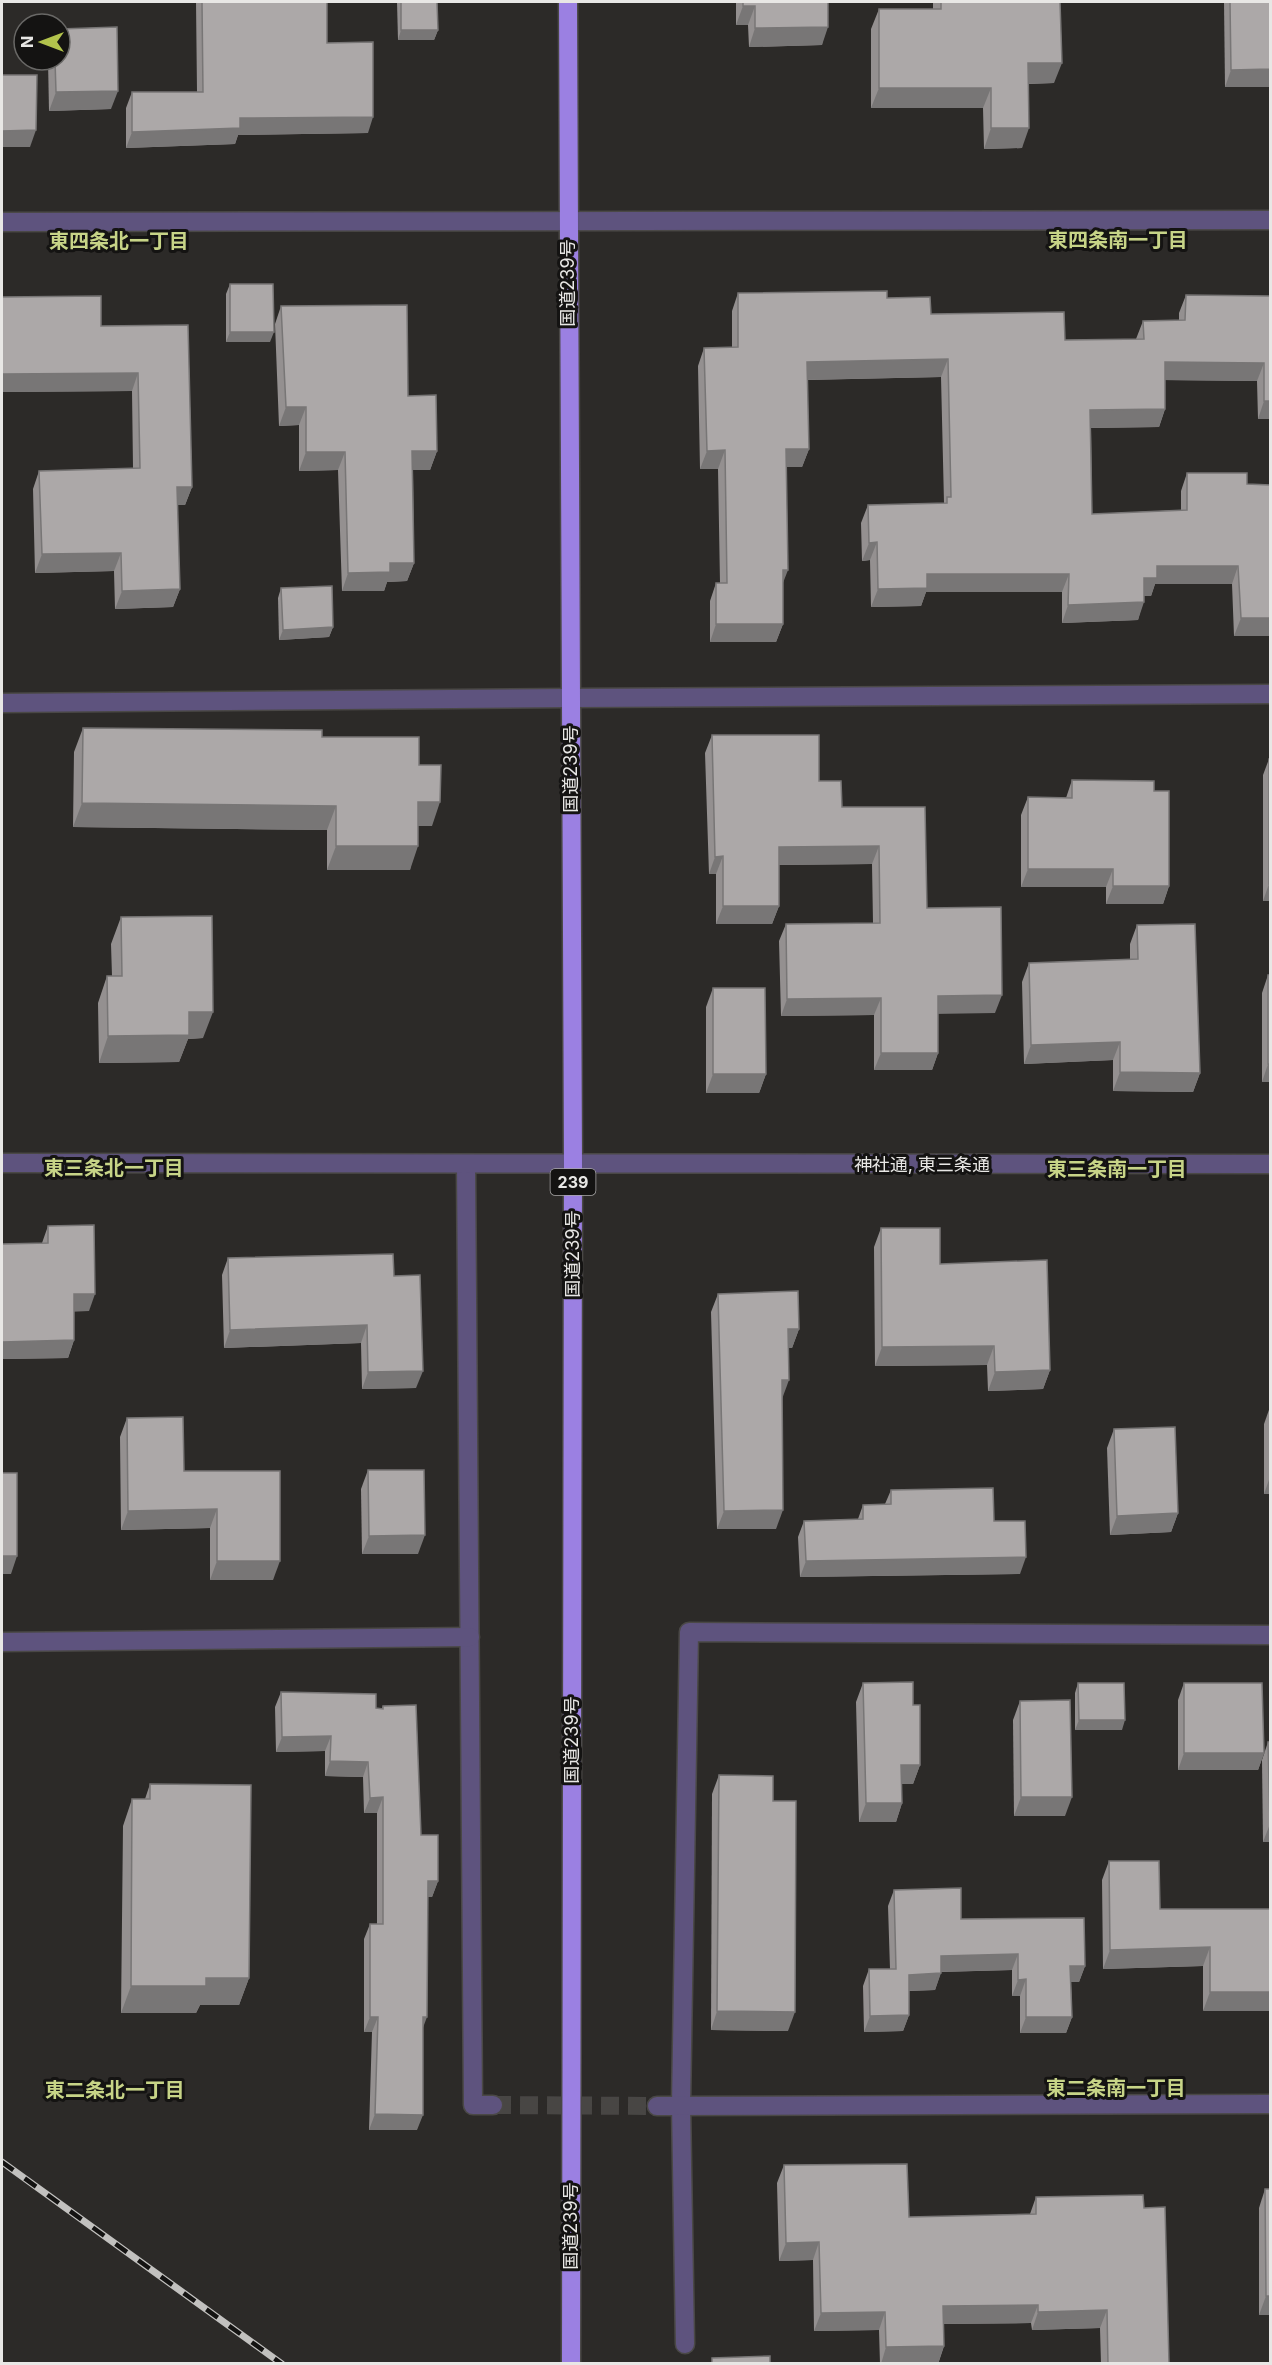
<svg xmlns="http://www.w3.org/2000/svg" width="1272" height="2365" font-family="Inter,'Noto Sans JP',sans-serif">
<rect width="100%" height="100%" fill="#2c2a28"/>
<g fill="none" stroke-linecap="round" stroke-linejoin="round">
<polyline stroke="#484644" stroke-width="18" stroke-dasharray="18 9" stroke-linecap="butt" points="493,2105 657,2106"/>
<g stroke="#4a4846" stroke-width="21">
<g id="minor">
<polyline points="571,698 1270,694"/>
<polyline points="466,1164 473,2105 493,2105"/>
<polyline points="2,1642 470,1637"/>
<polyline points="685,2344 681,2105 689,1632 1270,1635"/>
</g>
</g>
<g stroke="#4a4846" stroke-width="21">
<g id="tertiary">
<polyline points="2,222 1270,220"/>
<polyline points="2,703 571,698"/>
<polyline points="2,1163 1270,1164"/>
<polyline points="657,2106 1270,2104"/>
</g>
</g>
<g stroke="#4a4846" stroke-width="21">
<polyline id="trunk" points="568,2 573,1165 571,2364"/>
</g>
<use href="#minor" stroke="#5e537e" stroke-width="18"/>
<use href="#tertiary" stroke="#5e537e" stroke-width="18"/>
<use href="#trunk" stroke="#9b80e2" stroke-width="18"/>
<g stroke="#c2c1bf" stroke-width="7">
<polyline id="rail" points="2,2162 282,2364"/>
</g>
<use href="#rail" stroke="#141312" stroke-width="4.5" stroke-dasharray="14" stroke-linecap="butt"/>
</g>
<g fill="#949090">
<polygon points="196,2 327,2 327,43 368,133 238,135 235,144 126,148 126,108 132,92 197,92"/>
<polygon points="397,2 437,2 438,30 434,40 398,40"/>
<polygon points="736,2 828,2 822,45 749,47 748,25 736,25"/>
<polygon points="933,2 1060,2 1054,83 1028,84 1022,148 984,149 983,108 871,108 871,29 879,9 933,9"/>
<polygon points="1224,2 1270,2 1270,87 1225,87"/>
<polygon points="48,60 60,60 111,109 49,111"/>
<polygon points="230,284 270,342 226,342 226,294"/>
<polygon points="738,293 887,298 931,314 1065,340 1136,339 1143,321 1179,320 1179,313 1186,295 1270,296 1270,419 1258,419 1257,381 1165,380 1165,409 1159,427 1091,428 1092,514 1181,510 1181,491 1187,473 1247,484 1270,636 1234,636 1232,584 1155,584 1151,596 1144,596 1138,620 1062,623 1062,592 926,592 921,606 871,607 870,560 862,561 861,523 868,505 944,503 941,377 807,380 809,449 802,467 786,467 783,584 783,624 776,642 710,642 710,601 716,583 720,583 718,469 700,469 698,366 704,348 732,347 732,311"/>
<polygon points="2,297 101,326 188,325 192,487 185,505 177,505 180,589 173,607 115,609 114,571 35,573 33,489 39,471 133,468 132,391 2,392"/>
<polygon points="281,306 408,396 437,451 430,470 413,470 414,563 407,581 387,582 384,591 342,591 338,470 299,471 299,425 279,426 275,324"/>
<polygon points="281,588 333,627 329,637 279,640 278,598"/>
<polygon points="83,728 322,737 419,765 432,826 418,826 410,870 327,870 327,830 73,827 74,752"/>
<polygon points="712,735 819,781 842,807 925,807 927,908 995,1013 938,1013 938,1053 932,1070 874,1070 874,1015 781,1016 779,941 786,924 873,923 872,864 779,865 779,906 772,924 716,924 716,874 709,874 705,753"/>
<polygon points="1269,759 1270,901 1263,901 1263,775"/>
<polygon points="1072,780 1154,791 1169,886 1163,904 1106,904 1106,887 1021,887 1021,815 1028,797 1066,798"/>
<polygon points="121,917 203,1038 188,1039 179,1062 99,1063 98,1003 107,976 112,976 111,944"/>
<polygon points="1137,925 1200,1073 1193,1092 1113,1091 1113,1060 1024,1064 1022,982 1029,963 1130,959 1130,944"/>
<polygon points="1268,975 1270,1082 1262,1082 1262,993"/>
<polygon points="713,988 766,1074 759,1093 706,1093 706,1007"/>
<polygon points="48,1226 89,1311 74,1311 74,1340 68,1358 2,1359 2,1244 42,1243"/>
<polygon points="881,1228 1050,1370 1043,1389 988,1391 987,1365 875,1366 874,1247"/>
<polygon points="228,1258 394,1276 416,1388 362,1389 361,1343 224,1348 222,1275"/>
<polygon points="718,1294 799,1329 792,1348 788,1348 782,1399 776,1529 717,1529 711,1312"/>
<polygon points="1270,1407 1270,1494 1264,1494 1264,1424"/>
<polygon points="127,1418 184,1471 280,1471 273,1580 210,1580 210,1528 121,1530 120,1437"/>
<polygon points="1114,1429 1178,1513 1171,1532 1110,1535 1107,1448"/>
<polygon points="368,1470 418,1554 362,1554 361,1489"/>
<polygon points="891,1490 994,1521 1020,1574 800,1577 798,1537 804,1521 858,1519 863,1505 885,1504"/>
<polygon points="863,1683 913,1705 920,1765 913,1784 902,1784 902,1803 896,1822 859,1822 856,1702"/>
<polygon points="1078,1683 1122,1730 1075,1730 1075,1693"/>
<polygon points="1184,1683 1264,1753 1258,1770 1178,1770 1178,1700"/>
<polygon points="281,1692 376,1708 382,1708 383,1706 421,1835 438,1881 432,1897 428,1897 423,2028 417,2130 369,2130 372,2032 364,2032 364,1939 370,1924 377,1924 377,1813 364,1813 363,1777 325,1776 325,1751 276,1752 275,1707"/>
<polygon points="1020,1701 1065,1816 1014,1816 1013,1720"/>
<polygon points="1268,1742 1270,1742 1270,1842 1263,1842 1262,1760"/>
<polygon points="719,1775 773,1801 788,2031 711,2030 712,1794"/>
<polygon points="150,1784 249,1978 239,2005 200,2005 196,2013 121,2013 123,1826 132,1799 145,1799"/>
<polygon points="1109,1861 1160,1909 1270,1909 1203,2011 1203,1966 1103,1969 1102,1880"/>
<polygon points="894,1890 961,1919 1085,1966 1079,1982 1071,1982 1072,2017 1066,2033 1020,2033 1020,1996 1012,1996 1012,1970 941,1972 935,1990 909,1991 909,2015 903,2031 864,2032 863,1986 869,1969 890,1969 888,1906"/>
<polygon points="784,2165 909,2217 1030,2214 1036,2197 1144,2208 1169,2363 1270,2364 1101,2364 1100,2328 1032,2330 1031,2323 943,2324 944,2346 938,2364 880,2364 879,2330 814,2331 813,2260 779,2261 777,2183"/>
<polygon points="1265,2189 1270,2315 1259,2315 1259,2208"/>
</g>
<g fill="#787676">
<polygon points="743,6 755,6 748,25 736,25"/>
<polygon points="828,27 822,45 749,47 755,28"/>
<polygon points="401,30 438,30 434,40 398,40"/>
<polygon points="1028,63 1062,63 1054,83 1021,84"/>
<polygon points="1270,69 1270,87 1225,87 1231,70"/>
<polygon points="879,88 991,88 983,108 871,108"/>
<polygon points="118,91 111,109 49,111 56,92"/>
<polygon points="373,117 368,133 238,135 235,144 126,148 132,132 240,118"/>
<polygon points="991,128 1029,128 1022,148 984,149"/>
<polygon points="36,130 30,147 2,147 2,131"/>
<polygon points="230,332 274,332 270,342 226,342"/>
<polygon points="948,359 941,377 800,380 807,362"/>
<polygon points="1165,362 1264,363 1257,381 1158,380"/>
<polygon points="138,373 132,391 2,392 2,374"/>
<polygon points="1264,401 1270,401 1270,419 1258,419"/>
<polygon points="286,407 306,407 299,425 279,426"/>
<polygon points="1165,409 1159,427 1084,428 1090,410"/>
<polygon points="786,449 809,449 802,467 779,467"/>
<polygon points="725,450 718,469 700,469 707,451"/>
<polygon points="412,451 437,451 430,470 406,470"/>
<polygon points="306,452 345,452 338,470 299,471"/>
<polygon points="177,487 192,487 185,505 170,505"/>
<polygon points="877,542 870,560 862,561 869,543"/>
<polygon points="121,553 114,571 35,573 42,554"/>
<polygon points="390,563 414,563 407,581 387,582 384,591 342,591 348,573"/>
<polygon points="1157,566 1238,566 1232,584 1155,584 1151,596 1137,596 1144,578"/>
<polygon points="783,570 788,570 781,588"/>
<polygon points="927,574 1069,574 1062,592 926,592 921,606 871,607 878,589"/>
<polygon points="180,589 173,607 115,609 122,591"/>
<polygon points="1144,602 1138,620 1062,623 1068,605"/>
<polygon points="1241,618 1270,618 1270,636 1234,636"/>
<polygon points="716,624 783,624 776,642 710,642"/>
<polygon points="333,627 329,637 279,640 283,630"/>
<polygon points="418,802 440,802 432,826 410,826"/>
<polygon points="82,803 336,806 327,830 73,827"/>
<polygon points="336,846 418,846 410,870 327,870"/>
<polygon points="879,846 872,864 772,865 779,847"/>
<polygon points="723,856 716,874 709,874 715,857"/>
<polygon points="1028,869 1113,869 1106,887 1021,887"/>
<polygon points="1269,884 1270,884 1270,901 1263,901"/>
<polygon points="1113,886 1169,886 1163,904 1106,904"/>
<polygon points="723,906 779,906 772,924 716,924"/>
<polygon points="1002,995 995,1013 932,1014 938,996"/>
<polygon points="881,998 874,1015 781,1016 787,999"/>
<polygon points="189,1012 213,1012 203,1038 188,1039 179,1062 99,1063 108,1036"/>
<polygon points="1120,1042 1113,1060 1024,1064 1031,1045"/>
<polygon points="881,1053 938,1053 932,1070 874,1070"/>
<polygon points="1268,1064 1270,1064 1270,1082 1262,1082"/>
<polygon points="1120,1072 1200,1073 1193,1092 1113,1091"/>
<polygon points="713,1074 766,1074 759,1093 706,1093"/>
<polygon points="74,1294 95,1294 89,1311 67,1312"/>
<polygon points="367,1325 361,1343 224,1348 230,1330"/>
<polygon points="788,1329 799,1329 792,1348 781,1348"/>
<polygon points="74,1340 68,1358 2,1359 2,1342"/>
<polygon points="994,1346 987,1365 875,1366 882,1347"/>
<polygon points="1050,1370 1043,1389 988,1391 995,1372"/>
<polygon points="423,1371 416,1388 362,1389 368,1372"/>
<polygon points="782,1380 789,1380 782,1399"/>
<polygon points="1270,1477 1270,1494 1264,1494"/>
<polygon points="217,1509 210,1528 121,1530 128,1511"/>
<polygon points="783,1510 776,1529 717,1529 724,1511"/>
<polygon points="1178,1513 1171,1532 1110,1535 1117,1516"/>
<polygon points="425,1535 418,1554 362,1554 369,1536"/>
<polygon points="2,1556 17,1556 11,1574 2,1574"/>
<polygon points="1026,1557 1020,1574 800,1577 806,1561"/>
<polygon points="217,1561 280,1561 273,1580 210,1580"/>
<polygon points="1079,1720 1125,1720 1122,1730 1075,1730"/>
<polygon points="331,1736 325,1751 276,1752 282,1737"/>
<polygon points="1184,1753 1264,1753 1258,1770 1178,1770"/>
<polygon points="330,1761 368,1762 363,1777 325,1776"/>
<polygon points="901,1765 920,1765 913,1784 895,1784"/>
<polygon points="383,1797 377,1813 364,1813 370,1798"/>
<polygon points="1021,1797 1072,1797 1065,1816 1014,1816"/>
<polygon points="866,1803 902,1803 896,1822 859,1822"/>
<polygon points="1270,1824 1270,1842 1263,1842"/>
<polygon points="428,1881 438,1881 432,1897 422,1897"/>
<polygon points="1210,1947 1203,1966 1103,1969 1110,1950"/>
<polygon points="1018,1954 1012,1970 935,1972 941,1956"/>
<polygon points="1070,1966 1085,1966 1079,1982 1064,1982"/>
<polygon points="941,1973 935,1990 903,1991 909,1975"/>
<polygon points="206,1978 249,1978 239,2005 200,2005 196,2013 121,2013 131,1986"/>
<polygon points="1026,1979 1020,1996 1012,1996 1018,1980"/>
<polygon points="1210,1992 1270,1992 1270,2011 1203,2011"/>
<polygon points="717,2011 795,2012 788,2031 711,2030"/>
<polygon points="909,2015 903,2031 864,2032 870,2016"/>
<polygon points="370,2017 378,2017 372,2032 364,2032"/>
<polygon points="423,2017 427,2017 421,2033"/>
<polygon points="1026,2017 1072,2017 1066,2033 1020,2033"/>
<polygon points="375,2114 423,2115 417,2130 369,2130"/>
<polygon points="819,2242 813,2260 779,2261 786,2243"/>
<polygon points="1266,2296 1270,2296 1270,2315 1259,2315"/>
<polygon points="1038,2305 1031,2323 936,2324 943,2306"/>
<polygon points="1107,2310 1100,2328 1032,2330 1038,2312"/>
<polygon points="885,2312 879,2330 814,2331 821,2313"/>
<polygon points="944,2346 938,2364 881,2364 886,2347"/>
</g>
<g fill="#aca8a8" stroke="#787676" stroke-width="1.5">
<polygon points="202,2 327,2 327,43 373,42 373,117 240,118 240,128 132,132 132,92 203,92"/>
<polygon points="401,2 437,2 438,30 401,30"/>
<polygon points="743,2 828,2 828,27 755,28 755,6 743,6"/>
<polygon points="941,2 1060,2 1062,63 1028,63 1029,128 991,128 991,88 879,88 879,9 941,9"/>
<polygon points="1230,2 1270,2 1270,69 1231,70"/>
<polygon points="117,27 118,91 56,92 55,60 60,60 60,29"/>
<polygon points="2,75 37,75 36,130 2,131"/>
<polygon points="230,284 273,284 274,332 230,332"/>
<polygon points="887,291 887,298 930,297 931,314 1064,312 1065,340 1144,339 1143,321 1185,320 1186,295 1270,296 1270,401 1264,401 1264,363 1165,362 1165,409 1090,410 1092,514 1187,510 1187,473 1247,473 1247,484 1270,485 1270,618 1241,618 1238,566 1157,566 1157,578 1144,578 1144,602 1068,605 1069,574 927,574 927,588 878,589 877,542 869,543 868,505 947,503 947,497 951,497 948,359 807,362 809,449 786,449 788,570 783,570 783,624 716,624 716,583 727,583 725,450 707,451 704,348 738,347 738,293"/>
<polygon points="101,296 101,326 188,325 192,487 177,487 180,589 122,591 121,553 42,554 39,471 140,468 138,373 2,374 2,297"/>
<polygon points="407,305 408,396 436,395 437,451 412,451 414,563 390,563 390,572 348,573 345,452 306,452 306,407 286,407 281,306"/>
<polygon points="332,586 333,627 283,630 281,588"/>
<polygon points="83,728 322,730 322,737 419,737 419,765 441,765 440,802 418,802 418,846 336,846 336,806 82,803"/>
<polygon points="712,735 819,735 819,781 841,781 842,807 925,807 927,908 1001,907 1002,995 938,996 938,1053 881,1053 881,998 787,999 786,924 880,923 879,846 779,847 779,906 723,906 723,856 715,857"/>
<rect x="1269" y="759" width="1" height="125"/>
<polygon points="1072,780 1154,781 1154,791 1169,791 1169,886 1113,886 1113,869 1028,869 1028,797 1072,798"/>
<polygon points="212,916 213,1012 189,1012 189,1035 108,1036 107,976 122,976 121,917"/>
<polygon points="1195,924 1200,1073 1120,1072 1120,1042 1031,1045 1029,963 1138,959 1137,925"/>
<rect x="1268" y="975" width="2" height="89"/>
<polygon points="713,988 765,988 766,1074 713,1074"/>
<polygon points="94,1225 95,1294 74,1294 74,1340 2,1342 2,1244 48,1243 48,1226"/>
<polygon points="881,1228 940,1228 940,1264 1047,1260 1050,1370 995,1372 994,1346 882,1347"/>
<polygon points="393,1254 394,1276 420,1275 423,1371 368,1372 367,1325 230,1330 228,1258"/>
<polygon points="798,1291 799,1329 788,1329 789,1380 782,1380 783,1510 724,1511 718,1294"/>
<polygon points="183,1417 184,1471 280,1471 280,1561 217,1561 217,1509 128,1511 127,1418"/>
<polygon points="1175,1427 1178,1513 1117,1516 1114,1429"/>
<polygon points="2,1463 2,1473 17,1473 17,1556 2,1556"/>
<polygon points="368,1470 424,1470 425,1535 369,1536"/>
<polygon points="993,1488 994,1521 1025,1521 1026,1557 806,1561 804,1521 863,1519 863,1505 891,1504 891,1490"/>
<polygon points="913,1682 913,1705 920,1705 920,1765 901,1765 902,1803 866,1803 863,1683"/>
<polygon points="1078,1683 1124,1683 1125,1720 1079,1720"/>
<polygon points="1184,1683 1262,1683 1264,1753 1184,1753"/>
<polygon points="281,1692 376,1694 376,1708 383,1709 383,1706 416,1705 421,1835 438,1835 438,1881 428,1881 427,2017 423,2017 423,2115 375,2114 378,2017 370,2017 370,1924 383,1924 383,1797 370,1798 368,1762 330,1761 331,1736 282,1737"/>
<polygon points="1070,1700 1072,1797 1021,1797 1020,1701"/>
<polygon points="1268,1742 1270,1742 1270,1824"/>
<polygon points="719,1775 773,1776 773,1801 796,1801 795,2012 717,2011"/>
<polygon points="150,1784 251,1785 249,1978 206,1978 206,1986 131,1986 132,1799 150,1799"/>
<polygon points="1109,1861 1159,1861 1160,1909 1270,1909 1270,1992 1210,1992 1210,1947 1110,1950"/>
<polygon points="961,1888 961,1919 1084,1918 1085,1966 1070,1966 1072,2017 1026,2017 1026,1979 1018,1980 1018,1954 941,1956 941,1973 909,1975 909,2015 870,2016 869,1969 896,1969 894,1890"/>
<polygon points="907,2164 909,2217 1036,2214 1036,2197 1143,2195 1144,2208 1165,2207 1169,2363 1270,2363 1270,2364 1108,2364 1107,2310 1038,2312 1038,2305 943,2306 944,2346 886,2347 885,2312 821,2313 819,2242 786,2243 784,2165"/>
<polygon points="1265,2189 1270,2189 1270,2296 1266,2296"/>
<polygon points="770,2356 770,2364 712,2364 712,2358"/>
</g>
<g text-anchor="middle" stroke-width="6" stroke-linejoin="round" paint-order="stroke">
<rect fill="#141312" stroke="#a8a7a6" stroke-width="1.5" x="550.5" y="1169" width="45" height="26" rx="4.5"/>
<g font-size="16" font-weight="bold" fill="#e8e7e5">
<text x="573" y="1188">239</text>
</g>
<g font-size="18" fill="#e8e7e5" stroke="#141312">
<text transform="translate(568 283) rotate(-90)" y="6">国道239号</text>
<text transform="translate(571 769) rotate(-90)" y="6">国道239号</text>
<text x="922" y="1171">神社通, 東三条通</text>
<text transform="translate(573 1254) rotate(-90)" y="6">国道239号</text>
<text transform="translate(572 1740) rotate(-90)" y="6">国道239号</text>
<text transform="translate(571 2226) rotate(-90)" y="6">国道239号</text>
</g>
<g font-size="20" font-weight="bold" fill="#c7d487" stroke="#141312">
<text x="1118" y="247">東四条南一丁目</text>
<text x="119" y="248">東四条北一丁目</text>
<text x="114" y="1175">東三条北一丁目</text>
<text x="1117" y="1176">東三条南一丁目</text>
<text x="1116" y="2095">東二条南一丁目</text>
<text x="115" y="2097">東二条北一丁目</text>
</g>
</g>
<rect width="1272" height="2365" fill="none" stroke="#e8e7e5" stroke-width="6"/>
<g transform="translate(42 42) rotate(270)"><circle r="28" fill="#141312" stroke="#696866" stroke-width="1.5"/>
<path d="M0-4.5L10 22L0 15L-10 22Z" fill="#b2c34c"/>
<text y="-9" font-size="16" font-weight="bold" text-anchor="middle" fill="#e8e7e5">N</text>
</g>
</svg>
